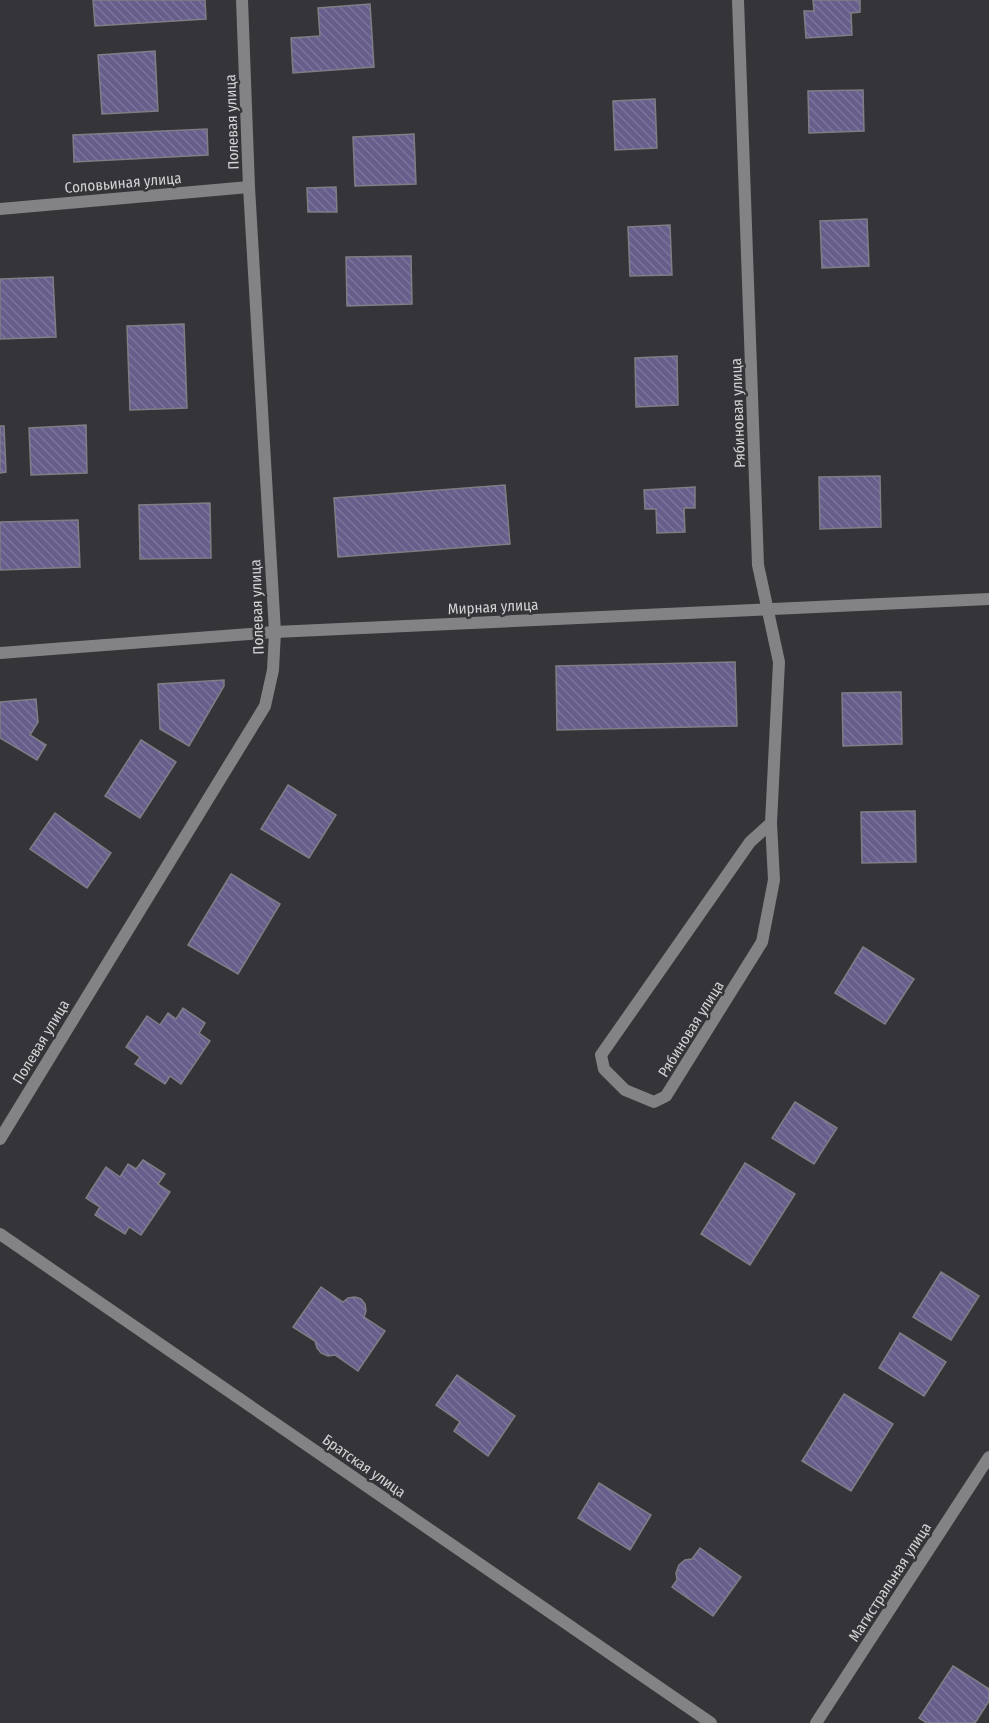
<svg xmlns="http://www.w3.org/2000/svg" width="989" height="1723" font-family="'Fira Sans Condensed',sans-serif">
<defs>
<pattern id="building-back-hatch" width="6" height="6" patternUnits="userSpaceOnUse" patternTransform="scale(1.5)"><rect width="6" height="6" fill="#685e8c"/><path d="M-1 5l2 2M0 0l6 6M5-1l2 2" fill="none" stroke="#7d749b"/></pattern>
</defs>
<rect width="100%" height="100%" fill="#353439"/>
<g fill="url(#building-back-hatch)" stroke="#7f7e84" stroke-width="1.5">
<polygon points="93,0 205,0 206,19 95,26"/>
<polygon points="813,0 860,0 860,12 851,13 852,35 806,38 804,11 814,11"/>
<polygon points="370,4 374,67 293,73 291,38 320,36 318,8"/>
<polygon points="155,51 158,111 102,114 98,55"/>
<polygon points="863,90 864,131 809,133 808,91"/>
<polygon points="655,99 657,148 615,150 613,101"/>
<polygon points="207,129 208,155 74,162 73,135"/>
<polygon points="414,134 416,184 355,186 353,137"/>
<polygon points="336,187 337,212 308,212 307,188"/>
<polygon points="867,219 869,266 822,268 820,221"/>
<polygon points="670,225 672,275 630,276 628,227"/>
<polygon points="411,256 412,304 347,306 346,257"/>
<polygon points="53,277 56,337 0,339 0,279"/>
<polygon points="184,324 187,408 130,410 127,326"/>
<polygon points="677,356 678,405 636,407 635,358"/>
<polygon points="86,425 87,473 31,475 29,428"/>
<polygon points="0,426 4,426 6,472 0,473"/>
<polygon points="880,476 881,527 820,529 819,477"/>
<polygon points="505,485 510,544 338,557 334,498"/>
<polygon points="695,487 695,508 684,508 685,532 657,533 656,509 645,509 644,490"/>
<polygon points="210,503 211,558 140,559 139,505"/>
<polygon points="78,520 80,567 0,570 0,522"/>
<polygon points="735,662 737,726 557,730 556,666"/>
<polygon points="224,680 224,686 189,746 160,729 158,684"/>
<polygon points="901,692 902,744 843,746 842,693"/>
<polygon points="36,699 38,722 30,735 46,745 37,760 0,738 0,702"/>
<polygon points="141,740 176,762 140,818 105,796"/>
<polygon points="288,785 336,815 309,858 261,829"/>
<polygon points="915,811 916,862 862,863 861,812"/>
<polygon points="55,813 111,853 87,888 30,849"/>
<polygon points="231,874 280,904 238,974 188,945"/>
<polygon points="863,947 914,979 885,1024 835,993"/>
<polygon points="183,1008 205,1023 199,1033 210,1041 181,1084 170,1076 165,1084 135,1064 140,1057 126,1047 147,1016 160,1025 168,1013 176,1019"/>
<polygon points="795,1102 837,1128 814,1164 772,1138"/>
<polygon points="143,1160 165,1174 158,1184 170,1192 141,1235 129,1227 125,1234 95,1215 100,1207 86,1198 106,1167 120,1177 128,1164 136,1169"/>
<polygon points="745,1163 795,1194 750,1265 701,1234"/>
<polygon points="941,1272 979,1296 951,1340 913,1317"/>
<polygon points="321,1287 343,1302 348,1298 355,1297 361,1299 365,1304 366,1311 364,1317 385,1331 358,1371 335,1355 328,1356 321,1353 317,1348 315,1341 293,1327"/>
<polygon points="900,1333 946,1362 924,1396 879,1368"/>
<polygon points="457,1375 515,1416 488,1456 454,1431 460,1422 436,1405"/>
<polygon points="844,1394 893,1424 851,1491 802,1461"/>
<polygon points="599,1483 651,1515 630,1550 578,1518"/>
<polygon points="700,1548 741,1577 713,1616 672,1587 677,1580 676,1573 679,1565 685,1560 692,1559"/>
<polygon points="953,1666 989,1689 989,1701 975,1723 927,1723 919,1718"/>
</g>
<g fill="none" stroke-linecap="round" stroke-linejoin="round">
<g stroke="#838385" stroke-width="12">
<polyline points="738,0 758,565 779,662 771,823 774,880 762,942 666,1096 654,1102 625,1090 604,1069 601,1055 750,842 771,823"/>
<polyline points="0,209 249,187"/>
<polyline points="0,653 275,632 989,599"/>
<polyline points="0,1139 265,706 273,670 275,632 249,187 242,0"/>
<polyline points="0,1234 711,1723"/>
<polyline points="816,1723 989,1457"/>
</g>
</g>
<g text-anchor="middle" stroke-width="5" stroke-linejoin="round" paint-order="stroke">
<g font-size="15" fill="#d3d3d6" stroke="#353439">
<text transform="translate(232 122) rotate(-92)" y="5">Полевая улица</text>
<text transform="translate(123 183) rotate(-5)" y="5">Соловьиная улица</text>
<text transform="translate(738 413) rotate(-92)" y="5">Рябиновая улица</text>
<text transform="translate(257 607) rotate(-92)" y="5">Полевая улица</text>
<text transform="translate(493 607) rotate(-3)" y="5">Мирная улица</text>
<text transform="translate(691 1029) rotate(-58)" y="5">Рябиновая улица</text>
<text transform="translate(41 1042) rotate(-59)" y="5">Полевая улица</text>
<text transform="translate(364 1466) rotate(35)" y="5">Братская улица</text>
<text transform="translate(890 1582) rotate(-57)" y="5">Магистральная улица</text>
</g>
</g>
</svg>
